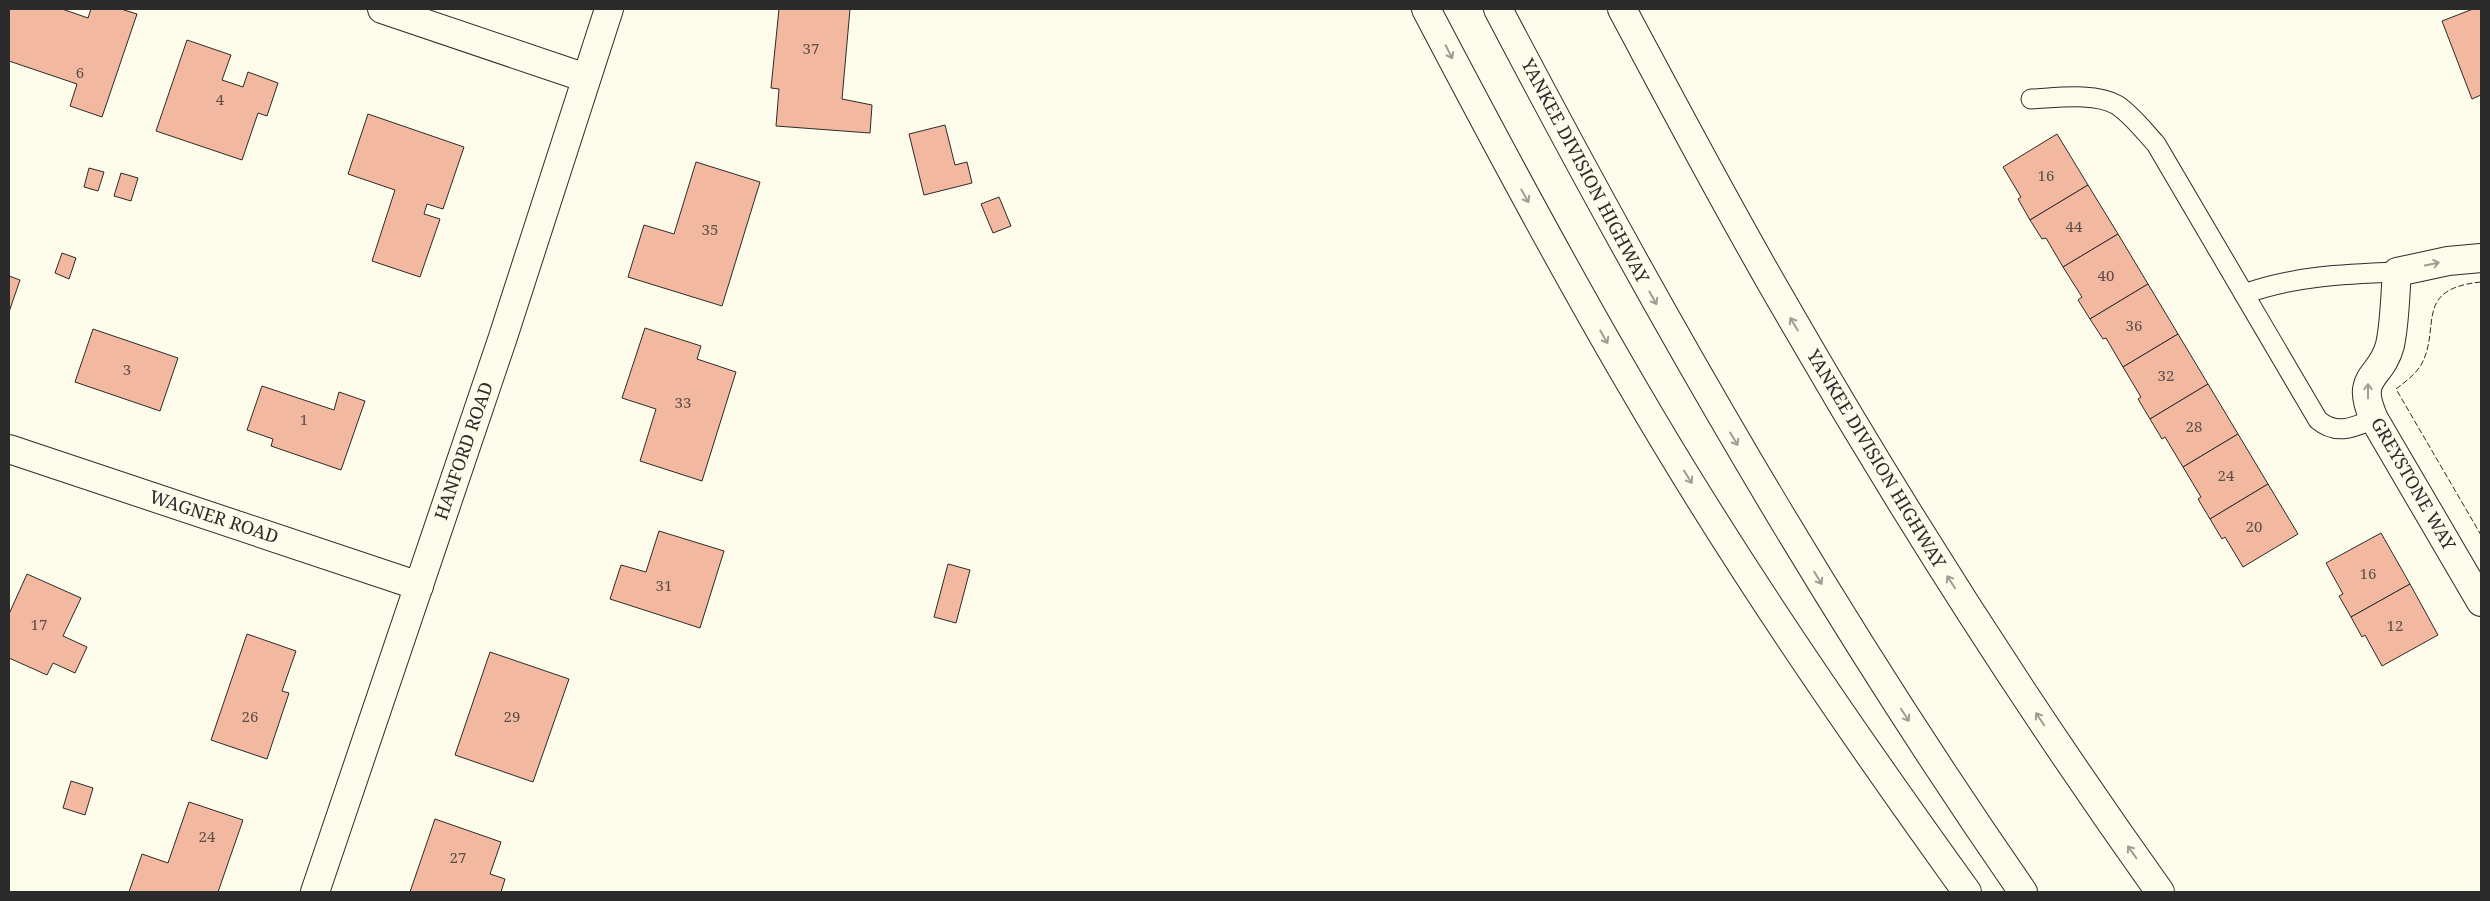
<svg xmlns="http://www.w3.org/2000/svg" width="2490" height="901" font-family="'Noto Serif',serif">
<rect width="100%" height="100%" fill="#fdfbea"/>
<g fill="#f2b8a0" stroke="#2b2b2b">
<polygon points="9,9 62,9 88,18 91,9 121,9 137,14 102,117 70,106 77,84 9,61"/>
<polygon points="775,9 850,9 842,99 872,105 870,133 776,126 779,89 771,88 779,9"/>
<polygon points="2473,9 2481,9 2481,95 2472,99 2442,21"/>
<polygon points="187,40 231,55 222,80 243,87 248,72 278,83 267,116 258,113 242,160 156,131"/>
<polygon points="368,114 464,147 443,209 427,204 424,214 440,219 420,277 372,261 395,190 348,174"/>
<polygon points="945,125 955,165 967,162 972,183 924,195 909,134"/>
<polygon points="2057,134 2088,185 2030,220 2018,199 2021,197 2003,167"/>
<polygon points="696,162 760,182 722,306 628,277 644,225 674,234"/>
<polygon points="89,168 104,172 98,191 84,187"/>
<polygon points="121,173 138,178 131,201 114,196"/>
<polygon points="2088,185 2118,234 2063,267 2046,238 2042,239 2030,220"/>
<polygon points="999,197 1011,226 993,233 981,204"/>
<polygon points="2118,234 2148,284 2090,319 2078,300 2082,297 2063,267"/>
<polygon points="62,253 76,258 69,279 55,273"/>
<polygon points="9,276 20,280 9,312"/>
<polygon points="2148,284 2178,334 2123,367 2106,338 2103,339 2090,319"/>
<polygon points="645,328 701,346 697,359 736,372 702,481 640,461 656,409 622,398"/>
<polygon points="93,329 178,358 160,411 75,382"/>
<polygon points="2178,334 2208,384 2150,419 2138,399 2141,397 2123,367"/>
<polygon points="2208,384 2238,434 2183,467 2165,437 2162,439 2150,419"/>
<polygon points="262,386 334,410 339,392 365,401 341,470 271,446 273,439 247,430"/>
<polygon points="2238,434 2268,484 2210,519 2198,499 2201,497 2183,467"/>
<polygon points="2268,484 2298,534 2243,567 2225,537 2222,539 2210,519"/>
<polygon points="659,531 724,551 700,628 610,599 621,565 646,572"/>
<polygon points="2381,533 2410,584 2351,617 2339,596 2343,594 2326,563"/>
<polygon points="948,564 970,570 956,623 934,617"/>
<polygon points="27,574 81,598 63,636 87,647 75,673 53,663 47,675 9,658 9,614"/>
<polygon points="2410,584 2438,635 2382,666 2365,635 2362,637 2351,617"/>
<polygon points="247,634 296,651 282,691 289,693 267,759 211,740"/>
<polygon points="490,652 569,679 533,782 455,755"/>
<polygon points="71,781 93,788 85,815 63,808"/>
<polygon points="189,802 243,820 218,892 129,892 142,854 168,863"/>
<polygon points="435,819 501,842 490,874 505,879 501,892 410,892"/>
</g>
<g fill="none" stroke-linecap="round" stroke-linejoin="round">
<g stroke="#2b2b2b" stroke-width="21">
<g id="service">
<path d="M2031,99C2055,98 2095,92 2117,105C2132,115 2144,131 2156,144L2318,420C2337,436 2354,427 2374,419"/>
<path d="M2244,294C2294,276 2344,274 2397,272"/>
</g>
</g>
<g stroke="#2b2b2b" stroke-width="30">
<g id="minor">
<polyline points="382,9 586,78"/>
<path d="M2481,258L2448,261L2397,272C2395,295 2395,322 2390,345C2381,380 2354,374 2374,419L2481,602"/>
<polyline points="9,449 419,586"/>
<polyline points="315,892 503,337 609,9"/>
</g>
</g>
<g stroke="#2b2b2b" stroke-width="30">
<g id="motorway">
<path d="M1426,9C1492,135 1559,261 1631,384C1733,560 1849,728 1967,892"/>
<path d="M1498,9C1658,314 1827,609 2023,892"/>
<path d="M1622,9C1676,110 1729,211 1787,310C1902,510 2026,704 2160,892"/>
</g>
</g>
<use href="#service" stroke="#fdfbea" stroke-width="19"/>
<use href="#minor" stroke="#fdfbea" stroke-width="28"/>
<use href="#motorway" stroke="#fdfbea" stroke-width="28"/>
<path stroke="#2b2b2b" stroke-width="1" stroke-dasharray="6 2.5" stroke-linecap="butt" d="M2481,282C2412,289 2442,328 2421,365C2415,375 2405,382 2396,389L2481,535"/>
</g>
<defs><path id="oneway-shaft" d="M-6 0H5M1.5-3L5.5 0L1.5 3" fill="none" stroke-width="1.6" stroke-linecap="round" stroke-linejoin="round" transform="scale(1.25)"/></defs>
<g stroke="#9e9d94">
<use href="#oneway-shaft" transform="translate(1449 52) rotate(63)"/>
<use href="#oneway-shaft" transform="translate(1525 196) rotate(61)"/>
<use href="#oneway-shaft" transform="translate(2432 264) rotate(-11)"/>
<use href="#oneway-shaft" transform="translate(1653 298) rotate(61)"/>
<use href="#oneway-shaft" transform="translate(1794 324) rotate(-121)"/>
<use href="#oneway-shaft" transform="translate(1604 337) rotate(60)"/>
<use href="#oneway-shaft" transform="translate(2368 391) rotate(-90)"/>
<use href="#oneway-shaft" transform="translate(1734 439) rotate(59)"/>
<use href="#oneway-shaft" transform="translate(1688 477) rotate(58)"/>
<use href="#oneway-shaft" transform="translate(1818 578) rotate(59)"/>
<use href="#oneway-shaft" transform="translate(1951 582) rotate(-123)"/>
<use href="#oneway-shaft" transform="translate(1905 715) rotate(57)"/>
<use href="#oneway-shaft" transform="translate(2040 719) rotate(-124)"/>
<use href="#oneway-shaft" transform="translate(2132 852) rotate(-125)"/>
</g>
<g text-anchor="middle" stroke-width="4" stroke-linejoin="round" paint-order="stroke">
<g font-size="15" fill="#5d4e48">
<text x="811" y="54">37</text>
<text x="80" y="78">6</text>
<text x="220" y="105">4</text>
<text x="2046" y="181">16</text>
<text x="2074" y="232">44</text>
<text x="710" y="235">35</text>
<text x="2106" y="281">40</text>
<text x="2134" y="331">36</text>
<text x="127" y="375">3</text>
<text x="2166" y="381">32</text>
<text x="683" y="408">33</text>
<text x="304" y="425">1</text>
<text x="2194" y="432">28</text>
<text x="2226" y="481">24</text>
<text x="2254" y="532">20</text>
<text x="2368" y="579">16</text>
<text x="664" y="591">31</text>
<text x="39" y="630">17</text>
<text x="2395" y="631">12</text>
<text x="250" y="722">26</text>
<text x="512" y="722">29</text>
<text x="207" y="842">24</text>
<text x="458" y="863">27</text>
</g>
<g font-size="18" fill="#2b2b2b" stroke="#fdfbea">
<text transform="translate(1585 171) rotate(62)" y="6">YANKEE DIVISION HIGHWAY</text>
<text transform="translate(464 451) rotate(-71)" y="6">HANFORD ROAD</text>
<text transform="translate(1876 459) rotate(59)" y="6">YANKEE DIVISION HIGHWAY</text>
<text transform="translate(2413 484) rotate(60)" y="6">GREYSTONE WAY</text>
<text transform="translate(214 517) rotate(18)" y="6">WAGNER ROAD</text>
</g>
</g>
<rect width="2490" height="901" fill="none" stroke="#2b2b2b" stroke-width="20"/>
</svg>
